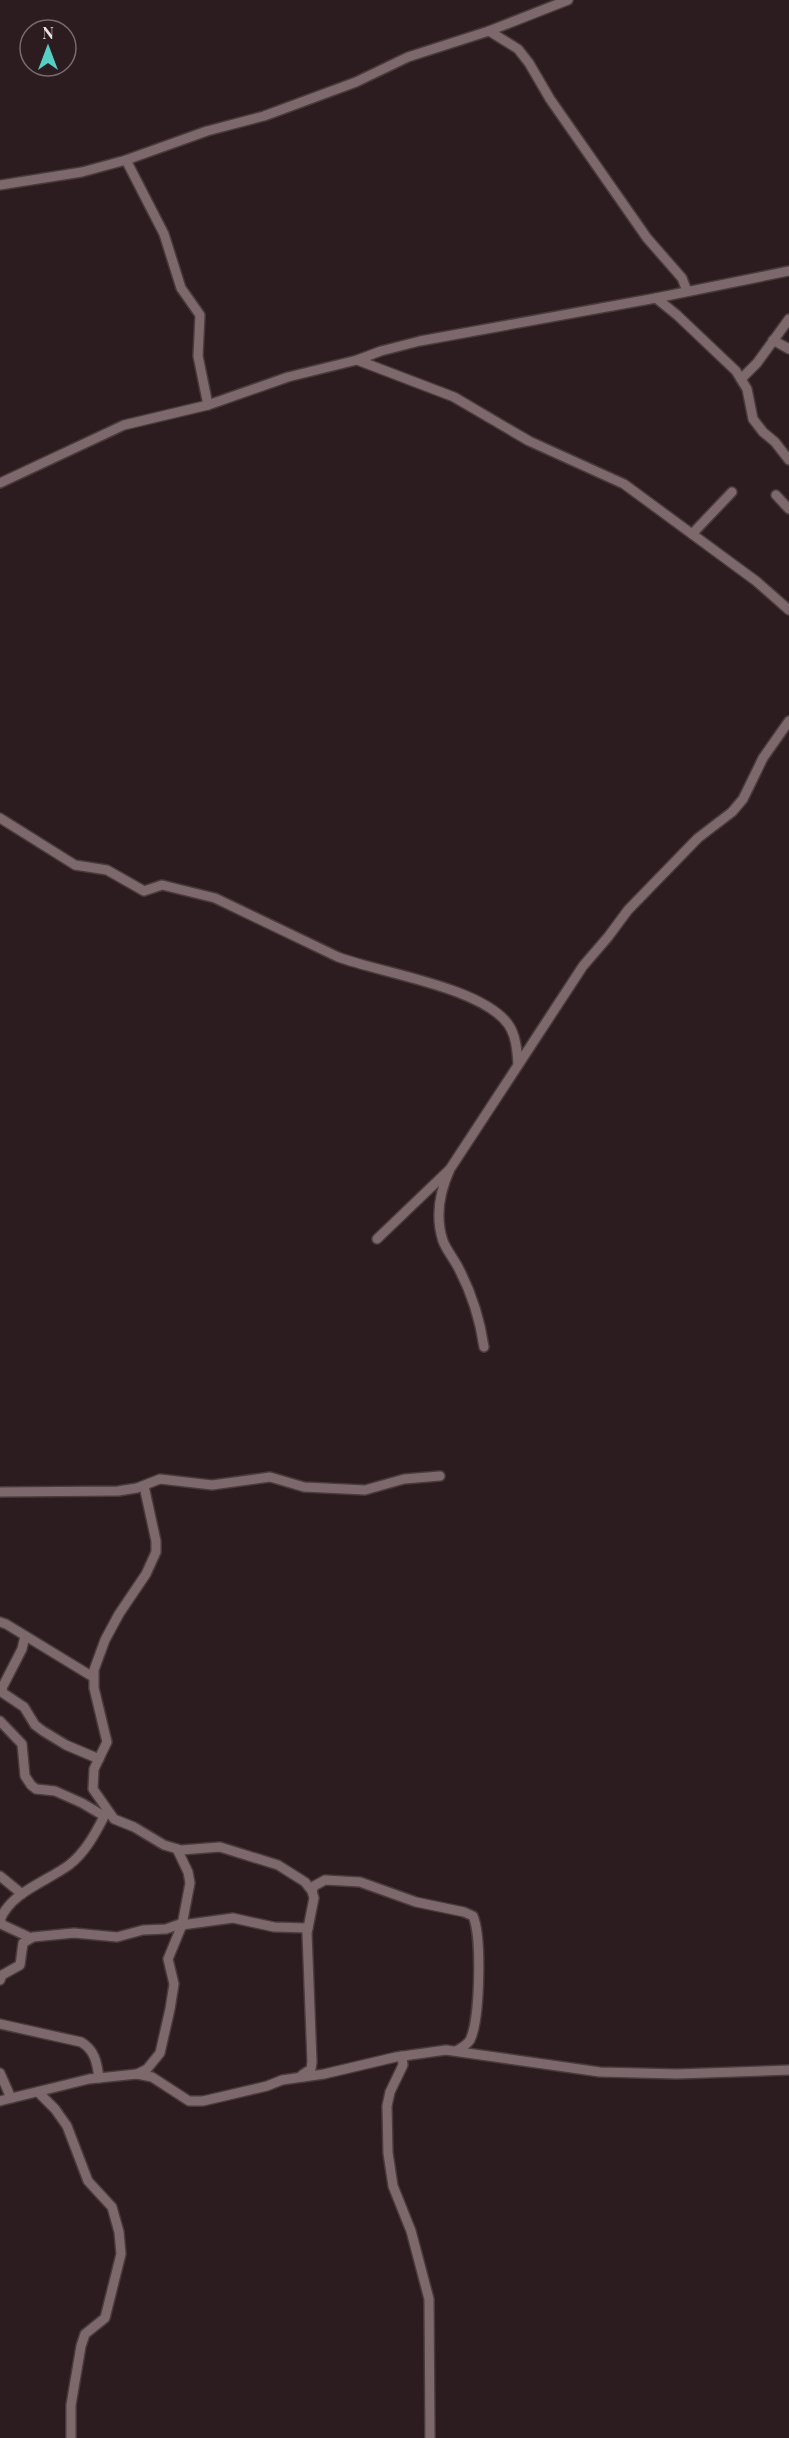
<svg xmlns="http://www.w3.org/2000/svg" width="789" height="2438" font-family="'Playfair Display',serif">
<rect width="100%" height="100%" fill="#2c1c1f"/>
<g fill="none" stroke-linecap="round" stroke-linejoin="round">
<g stroke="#483a3d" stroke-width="12">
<g id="minor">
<polyline points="489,31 518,49 529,63 550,99 647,238 682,278 687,291"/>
<polyline points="126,160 164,234 181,288 200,315 198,356 208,405"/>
<polyline points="0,185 82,172 126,160 207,131 264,116 356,82 408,57 489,31 568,0"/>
<polyline points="656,298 677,315 736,371 747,389 753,419 763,432 775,442 789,460"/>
<polyline points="773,340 789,349"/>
<polyline points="357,360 454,397 529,441 624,484 756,581 789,610"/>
<polyline points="741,379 757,363 789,319"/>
<polyline points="0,483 124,425 208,405 288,377 357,360 381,351 420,341 656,298 789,271"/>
<polyline points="776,495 789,509"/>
<polyline points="692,534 732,492"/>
<path d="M0,818L75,865L107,870L144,891L162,885L215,898L338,957C381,973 481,987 508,1024C516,1035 517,1050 518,1064"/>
<polyline points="377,1239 449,1170"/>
<path d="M484,1347C480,1320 472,1294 459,1269C454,1259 447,1251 443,1241C435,1217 440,1191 450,1169L583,966L608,937L628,910L698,838L732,812L743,799L763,758L789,721"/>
<polyline points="144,1486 156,1541 156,1552 146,1574 119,1614 105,1640 94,1670 94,1688 107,1742 94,1769 93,1789 114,1819 134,1827 164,1845 181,1850 220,1847 278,1865 305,1882 312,1891 314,1898 307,1933 312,2062 311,2069 302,2075"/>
<polyline points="0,1492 118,1491 137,1488 160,1479 212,1485 270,1477 304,1487 365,1490 404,1479 440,1476"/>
<polyline points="0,1622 6,1624 93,1677"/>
<polyline points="25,1636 22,1649 2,1688 3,1693 24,1707 35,1725 43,1731 66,1745 99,1759"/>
<polyline points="0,1721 22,1744 25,1776 31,1785 36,1789 55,1791 82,1803 104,1816"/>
<polyline points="0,1876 22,1894"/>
<path d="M312,1891L314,1886L325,1880L360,1882L416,1902L464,1912L473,1916C482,1937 480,2020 470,2040C467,2045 461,2048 456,2051"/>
<path d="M0,1920C11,1892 46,1882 69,1865C87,1851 97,1830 107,1811"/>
<polyline points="0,1921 3,1925 31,1938"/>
<polyline points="182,1925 233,1918 274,1927 308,1928"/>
<polyline points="0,1980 2,1975 20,1965 23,1943 33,1937 74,1933 117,1937 143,1930 166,1929 183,1923"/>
<path d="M0,2024L81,2042C95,2050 97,2063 99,2078"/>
<polyline points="402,2056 403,2065 390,2092 387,2106 388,2153 393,2186 411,2231 429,2299 430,2438"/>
<polyline points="0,2073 11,2098"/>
<polyline points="137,2074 147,2069 160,2053 170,2009 174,1984 168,1959 182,1925 190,1883 188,1872 177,1849"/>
<polyline points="38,2092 55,2109 67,2126 88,2181 112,2207 119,2232 121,2254 105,2318 85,2334 81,2346 71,2405 71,2438"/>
<polyline points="0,2101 89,2079 137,2074 152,2077 189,2101 203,2101 267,2086 282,2080 324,2074 396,2057 446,2050 600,2072 677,2074 789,2070"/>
</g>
</g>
<use href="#minor" stroke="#7d696c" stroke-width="9"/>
</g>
<g transform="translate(48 48)"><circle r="28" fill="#2c1c1f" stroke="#786a6d" stroke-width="1.5"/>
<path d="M0-4.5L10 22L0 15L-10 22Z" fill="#56cec4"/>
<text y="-9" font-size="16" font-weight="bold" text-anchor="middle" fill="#ebdfe1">N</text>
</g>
</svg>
